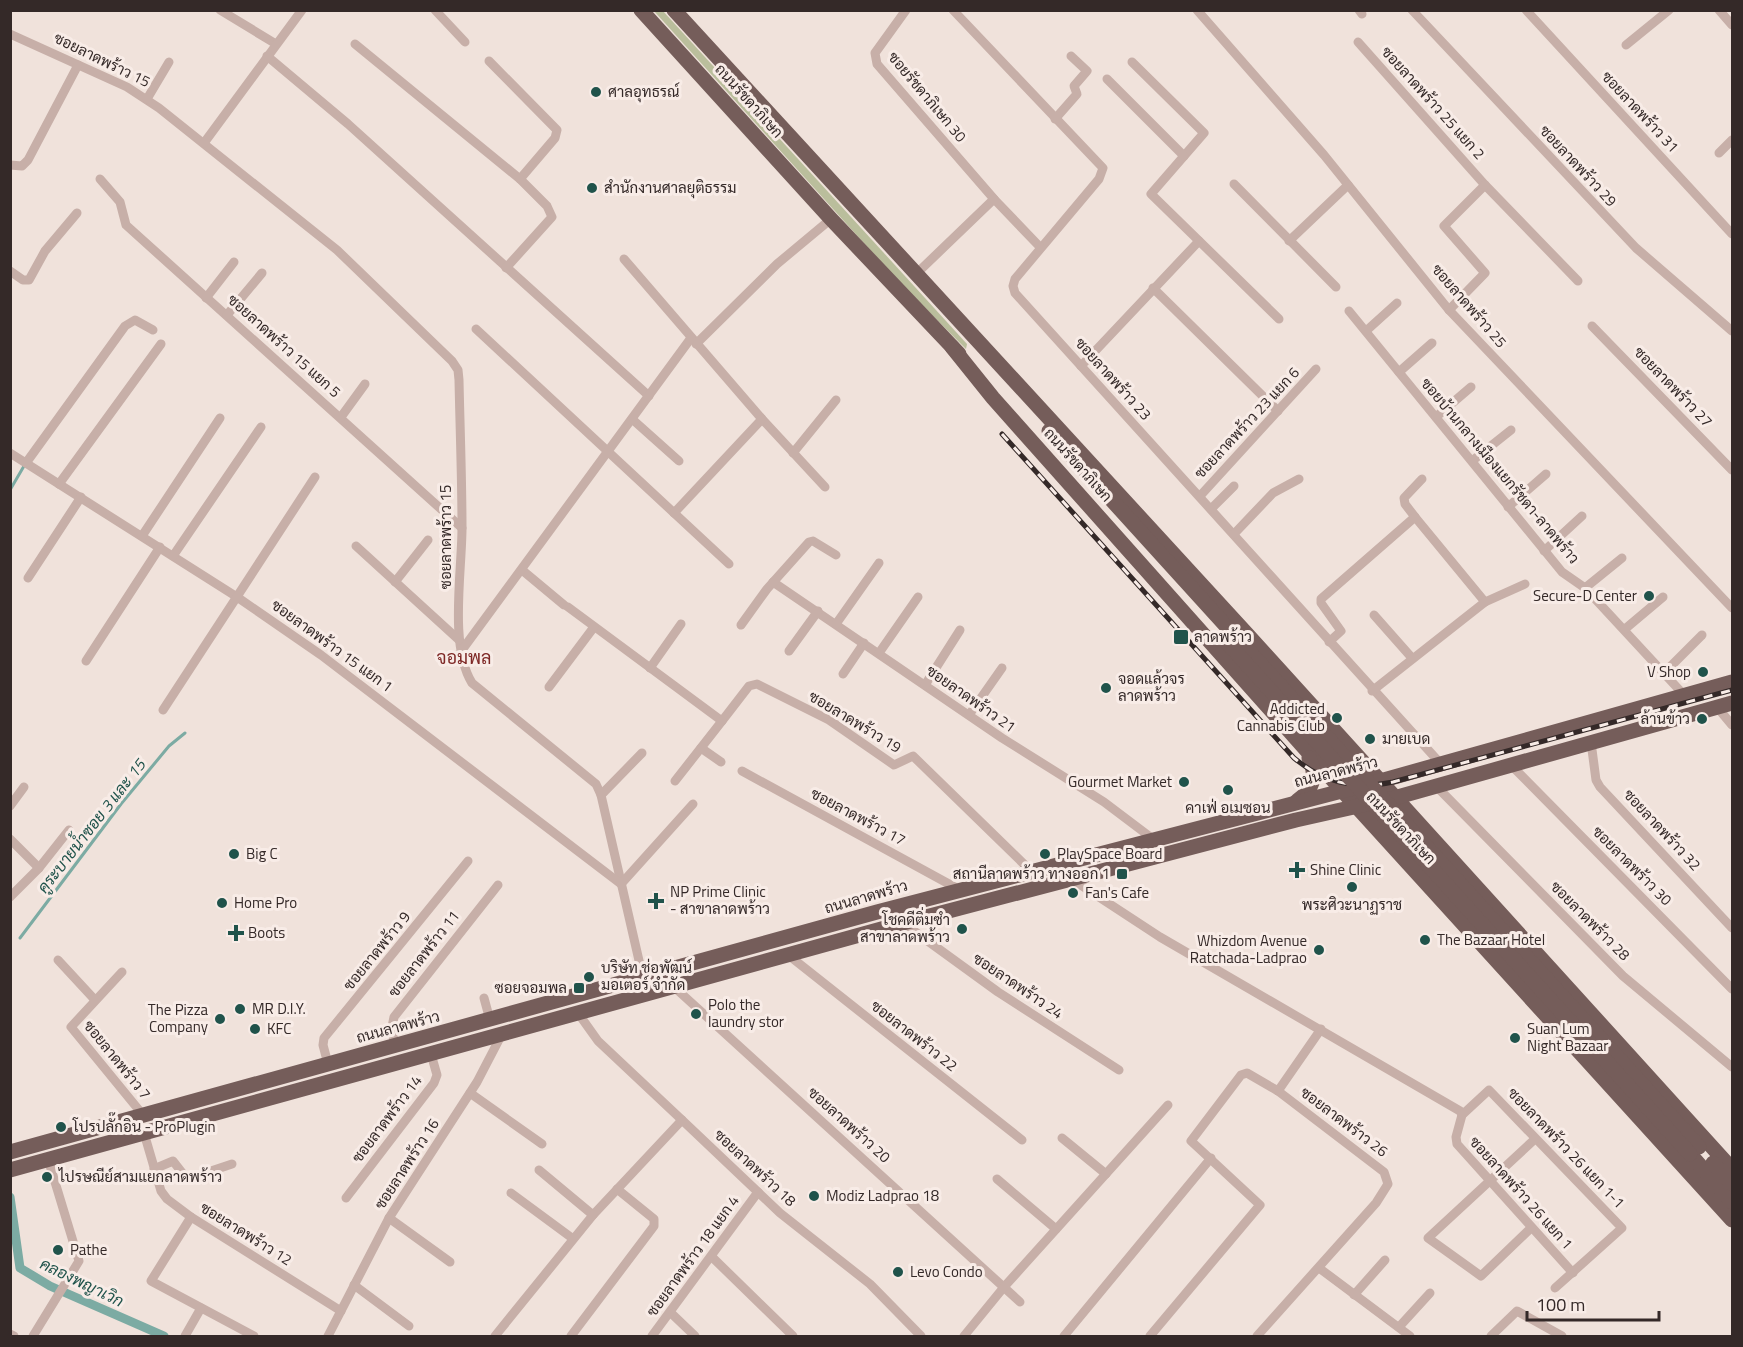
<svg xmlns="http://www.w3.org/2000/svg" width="1743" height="1347" font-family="'Titillium Web',Sarabun,sans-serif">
<rect width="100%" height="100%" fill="#f0e2db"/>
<polygon fill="#babe9c" points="654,11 663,11 967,344 966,349 900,283"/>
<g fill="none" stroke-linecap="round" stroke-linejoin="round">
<g stroke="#7caba3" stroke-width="3">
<polyline points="10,490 24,466"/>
<polyline points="20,938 121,804 169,746 185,733"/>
</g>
<polyline stroke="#7caba3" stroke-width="9" points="10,1197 20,1268 50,1286 164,1336"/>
<g stroke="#c7afa8" stroke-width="9">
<polyline points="220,10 276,44"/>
<polyline points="435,10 465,42"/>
<polyline points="906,10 875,53 877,64 994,199 915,275"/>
<polyline points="953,10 1103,168 1099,179 1015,279 1013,286 1015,293 1440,763"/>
<polyline points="1197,10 1324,155 1449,310 1732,608"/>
<polyline points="1359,10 1362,14"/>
<polyline points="1412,10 1636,248 1732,331"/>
<polyline points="1526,10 1732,234"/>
<polyline points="1719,10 1732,25"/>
<path d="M10,34L127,87L159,108L337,250L452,361L458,370L459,380C460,429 462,479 462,528C462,571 449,646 472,683L596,784L601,795L643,978"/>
<polyline points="1358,42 1485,185 1578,281"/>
<polyline points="355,44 520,179 555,138 557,130 489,61"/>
<polyline points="1626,45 1669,10"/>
<polyline points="267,56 348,124 649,396"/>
<polyline points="1132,62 1204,133 1151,194 1279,319"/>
<polyline points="1107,79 1184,156"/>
<polyline points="147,99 169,62"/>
<polyline points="1055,119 1077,94 1074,86 1087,71 1071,56"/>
<polyline points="204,143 302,10"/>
<polyline points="1719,153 1732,140"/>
<polyline points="10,165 22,166 28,160 78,65"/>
<polyline points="100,179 120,202 126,225 462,528"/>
<polyline points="1234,184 1336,287"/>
<polyline points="994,199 1040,247"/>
<polyline points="1289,241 1348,185"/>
<polyline points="624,259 762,419 825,487"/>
<polyline points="506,268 552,217 547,206 520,179"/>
<polyline points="10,271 23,280 29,280 45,251 77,213"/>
<polyline points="1153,288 1278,411"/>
<polyline points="206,298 234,262"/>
<polyline points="1449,310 1485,273 1444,226 1485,185"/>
<polyline points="1349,311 1562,572 1585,588 1684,695"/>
<polyline points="227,315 262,273"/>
<polyline points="1592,326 1732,470"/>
<polyline points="476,329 729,564"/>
<polyline points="1366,331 1397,303"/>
<polyline points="696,344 777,264 831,219"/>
<polyline points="1081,366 1199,241"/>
<polyline points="1399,372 1432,343"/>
<polyline points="341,417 365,384"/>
<polyline points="1436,417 1471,387"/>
<polyline points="632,419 679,461"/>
<polyline points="10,453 237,597 321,655 621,884 693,804"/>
<polyline points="793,453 836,400"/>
<polyline points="1472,461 1511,430"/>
<polyline points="26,463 125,326 135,320 153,330"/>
<polyline points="59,484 161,344"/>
<polyline points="1200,496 1316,369"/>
<polyline points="1508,507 1546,474"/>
<polyline points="1211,509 1234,486"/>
<polyline points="674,513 762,419"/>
<polyline points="1415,517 1405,504 1404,498 1422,479"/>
<polyline points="1234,534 1273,493 1299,479"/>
<polyline points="142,536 220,418"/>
<polyline points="356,546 459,640"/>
<polyline points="1544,551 1582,516"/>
<polyline points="173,556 261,427"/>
<polyline points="522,570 564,605"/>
<polyline points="28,578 81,497"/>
<polyline points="395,582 428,540"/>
<polyline points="773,582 1002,738 1104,802 1153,839"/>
<polyline points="1585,588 1622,558"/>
<polyline points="568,607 722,721 749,686 757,684 829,720 894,765 913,756 1031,871"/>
<polyline points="1374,615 1412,658"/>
<polyline points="836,624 879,563"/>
<polyline points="741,625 767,589 809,542 813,541 836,555"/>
<polyline points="1625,629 1663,597"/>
<polyline points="1329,642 1341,631 1321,603 1321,599 1415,517 1485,602"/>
<polyline points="462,650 691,338"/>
<polyline points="789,651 818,611"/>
<polyline points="879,653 918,597"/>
<polyline points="86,661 160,547"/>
<polyline points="650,668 681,624"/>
<polyline points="1664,673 1702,635"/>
<polyline points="843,674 864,643"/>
<polyline points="925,685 960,630"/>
<polyline points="549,687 594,627"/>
<polyline points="1372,691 1485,602 1525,584"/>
<polyline points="1717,707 1732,725"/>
<polyline points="163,710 315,477"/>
<polyline points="969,715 1002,668"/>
<polyline points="1591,742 1596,780 1600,787 1732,928"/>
<polyline points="701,748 721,762"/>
<polyline points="1510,764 1732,989"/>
<polyline points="742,771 960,890"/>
<polyline points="675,781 722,721"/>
<polyline points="1436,786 1623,976 1732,1067"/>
<polyline points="601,795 642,753"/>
<polyline points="10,806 24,787"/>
<polyline points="10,839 39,868"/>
<polyline points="1073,880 1160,937 1460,1111 1462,1115 1456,1137 1457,1144 1573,1273"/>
<polyline points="10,897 39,868 69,830"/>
<polyline points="903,923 998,992 1119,1070"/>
<polyline points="787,954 1022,1140"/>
<polyline points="58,960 95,1000"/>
<polyline points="122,972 71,1027 143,1115"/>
<polyline points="673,986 1020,1302"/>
<polyline points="484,998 490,1020"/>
<polyline points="578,1013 598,1041 682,1120 780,1213 870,1284 921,1336"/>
<polyline points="397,1046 391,1032 394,1017 498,885"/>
<polyline points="328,1064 323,1045 324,1038 468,861"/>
<polyline points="1278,1091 1321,1029"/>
<polyline points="470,1093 542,1144"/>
<polyline points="1462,1115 1489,1090 1622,1228 1555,1288"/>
<polyline points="144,1133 161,1191 167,1199 191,1217 341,1311"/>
<polyline points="1062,1138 1106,1174"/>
<polyline points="154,1169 173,1161 187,1179 232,1164"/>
<polyline points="539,1170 593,1215 682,1120"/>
<polyline points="997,1179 1056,1229"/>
<polyline points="511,1193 572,1238"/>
<polyline points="346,1198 434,1083 437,1075 431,1054"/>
<polyline points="191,1217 151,1281 254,1336"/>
<polyline points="389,1218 450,1262"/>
<polyline points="1531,1228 1481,1276 1428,1238 1535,1139"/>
<polyline points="712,1257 793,1336"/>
<polyline points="1319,1268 1410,1336"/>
<polyline points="354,1285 409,1326"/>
<polyline points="1354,1295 1385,1260"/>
<polyline points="671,1313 695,1336"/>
<polyline points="1399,1327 1430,1293"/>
<polyline points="10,1334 14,1336"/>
<polyline points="33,1336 79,1261 48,1159"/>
<polyline points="185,1336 201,1308"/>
<polyline points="328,1336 389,1218 477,1082 502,1034"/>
<polyline points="495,1336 593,1215"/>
<polyline points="571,1336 654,1226 654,1219 617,1189"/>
<polyline points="652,1336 758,1192"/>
<polyline points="964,1336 1004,1287 1168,1105"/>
<polyline points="1064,1336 1211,1158"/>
<polyline points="1150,1336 1260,1205 1191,1141 1241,1075 1247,1073 1278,1091 1384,1172 1388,1184 1376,1203 1257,1336"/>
<polyline points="1491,1336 1517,1311 1562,1336"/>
</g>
<g stroke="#755d5a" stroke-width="15">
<polyline points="641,10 831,219 959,354"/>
<polyline points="674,10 1247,634 1732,1169"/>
<polyline points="952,347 993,398 1356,806 1732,1220"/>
<path d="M1297,801C1313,790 1318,775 1309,758"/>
<polyline points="10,1152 877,912 1380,781 1732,682"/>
<polyline points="1690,1154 1732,1202"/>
<polyline points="1713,1163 1732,1184"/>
<polyline points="10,1170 903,923 1296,820 1394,798 1732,703"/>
</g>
<g stroke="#342928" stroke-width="5">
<path id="rail" d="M1002,434L1294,758C1324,783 1355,790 1393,782L1732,690"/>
</g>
<use href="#rail" stroke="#f8ece7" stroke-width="3" stroke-dasharray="9" stroke-linecap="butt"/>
<g stroke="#755d5a" stroke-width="15">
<polyline points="1049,431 1699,1147"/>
<polyline points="1223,638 1690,1154"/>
</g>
</g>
<g fill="#20534b" stroke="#f8ece7" stroke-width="2">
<circle cx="596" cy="92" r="6"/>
<circle cx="592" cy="188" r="6"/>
<circle cx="1649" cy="596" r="6"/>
<rect x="1173" y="629" width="16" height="16" rx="3"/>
<circle cx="1703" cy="672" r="6"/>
<circle cx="1106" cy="688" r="6"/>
<circle cx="1337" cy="718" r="6"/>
<circle cx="1702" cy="719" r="6"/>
<circle cx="1370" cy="739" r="6"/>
<circle cx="1184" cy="782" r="6"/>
<circle cx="1228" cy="790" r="6"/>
<circle cx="234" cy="854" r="6"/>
<circle cx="1045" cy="854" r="6"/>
<path d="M1294 861h6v6h6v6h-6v6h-6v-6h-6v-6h6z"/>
<rect x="1116" y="868" width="12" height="12" rx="3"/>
<circle cx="1352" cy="887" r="6"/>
<circle cx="1073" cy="893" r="6"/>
<path d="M653 892h6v6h6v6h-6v6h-6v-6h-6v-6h6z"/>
<circle cx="222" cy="903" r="6"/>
<circle cx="962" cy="929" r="6"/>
<path d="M233 924h6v6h6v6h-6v6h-6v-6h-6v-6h6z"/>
<circle cx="1425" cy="940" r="6"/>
<circle cx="1319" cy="950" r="6"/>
<circle cx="589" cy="977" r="6"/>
<rect x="573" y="982" width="12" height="12" rx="3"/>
<circle cx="240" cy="1009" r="6"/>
<circle cx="696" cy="1014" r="6"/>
<circle cx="220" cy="1019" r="6"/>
<circle cx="255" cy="1029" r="6"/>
<circle cx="1515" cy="1038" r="6"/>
<circle cx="61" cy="1127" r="6"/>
<circle cx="47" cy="1177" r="6"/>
<circle cx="814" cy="1196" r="6"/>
<circle cx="58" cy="1250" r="6"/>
<circle cx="898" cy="1272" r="6"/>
</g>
<g text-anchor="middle" stroke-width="6" stroke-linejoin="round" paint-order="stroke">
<g font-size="15" fill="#342928" stroke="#f8ece7">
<text transform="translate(102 60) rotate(26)" y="5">ซอยลาดพร้าว 15</text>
<text transform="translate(927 97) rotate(50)" y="5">ซอยรัชดาภิเษก 30</text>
<text transform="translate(749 101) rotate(48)" y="5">ถนนรัชดาภิเษก</text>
<text transform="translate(1433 103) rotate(48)" y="5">ซอยลาดพร้าว 25 แยก 2</text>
<text transform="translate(1640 112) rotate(47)" y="5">ซอยลาดพร้าว 31</text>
<text transform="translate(1578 166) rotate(47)" y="5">ซอยลาดพร้าว 29</text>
<text transform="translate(1469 306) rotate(49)" y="5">ซอยลาดพร้าว 25</text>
<text transform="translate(284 346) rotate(42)" y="5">ซอยลาดพร้าว 15 แยก 5</text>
<text transform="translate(1113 379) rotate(48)" y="5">ซอยลาดพร้าว 23</text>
<text transform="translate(1673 387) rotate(46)" y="5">ซอยลาดพร้าว 27</text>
<text transform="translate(1247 423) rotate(-47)" y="5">ซอยลาดพร้าว 23 แยก 6</text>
<text transform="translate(1078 465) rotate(48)" y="5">ถนนรัชดาภิเษก</text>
<text transform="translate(1500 471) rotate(50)" y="5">ซอยบ้านกลางเมืองแยกรัชดา-ลาดพร้าว</text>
<text transform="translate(446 537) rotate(-90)" y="5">ซอยลาดพร้าว 15</text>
<text transform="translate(332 646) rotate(36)" y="5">ซอยลาดพร้าว 15 แยก 1</text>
<text transform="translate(971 699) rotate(35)" y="5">ซอยลาดพร้าว 21</text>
<text transform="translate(855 722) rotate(31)" y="5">ซอยลาดพร้าว 19</text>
<text transform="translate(1336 772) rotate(-14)" y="5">ถนนลาดพร้าว</text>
<text transform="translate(858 817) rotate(28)" y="5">ซอยลาดพร้าว 17</text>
<text transform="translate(1401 828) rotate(47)" y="5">ถนนรัชดาภิเษก</text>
<text transform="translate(1662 830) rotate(47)" y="5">ซอยลาดพร้าว 32</text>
<text transform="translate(1632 866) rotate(45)" y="5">ซอยลาดพร้าว 30</text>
<text transform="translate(866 897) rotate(-16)" y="5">ถนนลาดพร้าว</text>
<text transform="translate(1590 921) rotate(45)" y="5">ซอยลาดพร้าว 28</text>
<text transform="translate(377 951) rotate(-51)" y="5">ซอยลาดพร้าว 9</text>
<text transform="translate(424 954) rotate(-52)" y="5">ซอยลาดพร้าว 11</text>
<text transform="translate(1018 986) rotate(34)" y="5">ซอยลาดพร้าว 24</text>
<text transform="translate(398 1027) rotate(-15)" y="5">ถนนลาดพร้าว</text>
<text transform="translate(914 1036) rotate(38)" y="5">ซอยลาดพร้าว 22</text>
<text transform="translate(117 1060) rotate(51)" y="5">ซอยลาดพร้าว 7</text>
<text transform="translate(387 1119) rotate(-53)" y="5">ซอยลาดพร้าว 14</text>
<text transform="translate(1344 1122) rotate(37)" y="5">ซอยลาดพร้าว 26</text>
<text transform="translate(849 1125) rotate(42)" y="5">ซอยลาดพร้าว 20</text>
<text transform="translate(1566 1148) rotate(46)" y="5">ซอยลาดพร้าว 26 แยก 1-1</text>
<text transform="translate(407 1164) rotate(-57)" y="5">ซอยลาดพร้าว 16</text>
<text transform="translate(755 1168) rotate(43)" y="5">ซอยลาดพร้าว 18</text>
<text transform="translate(1521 1193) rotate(48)" y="5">ซอยลาดพร้าว 26 แยก 1</text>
<text transform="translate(246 1234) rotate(32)" y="5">ซอยลาดพร้าว 12</text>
<text transform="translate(693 1256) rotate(-54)" y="5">ซอยลาดพร้าว 18 แยก 4</text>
</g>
<g font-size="15" fill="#342928" stroke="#f8ece7" text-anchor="start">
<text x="608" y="97">ศาลอุทธรณ์</text>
<text x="604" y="193">สำนักงานศาลยุติธรรม</text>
<text x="1637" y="601" text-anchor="end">Secure-D Center</text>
<text x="1194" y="642">ลาดพร้าว</text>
<text x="1691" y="677" text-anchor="end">V Shop</text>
<text x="1118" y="684">จอดแล้วจร<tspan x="1118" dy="17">ลาดพร้าว</tspan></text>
<text x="1325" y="714" text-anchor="end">Addicted<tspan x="1325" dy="17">Cannabis Club</tspan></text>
<text x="1690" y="724" text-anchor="end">ล้านข้าว</text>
<text x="1382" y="744">มายเบด</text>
<text x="1172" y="787" text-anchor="end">Gourmet Market</text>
<text x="1228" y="813" text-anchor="middle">คาเฟ่ อเมซอน</text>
<text x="246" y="859">Big C</text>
<text x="1057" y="859">PlaySpace Board</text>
<text x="1310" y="875">Shine Clinic</text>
<text x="1110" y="879" text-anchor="end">สถานีลาดพร้าว ทางออก 1</text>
<text x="670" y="897">NP Prime Clinic<tspan x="670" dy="17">- สาขาลาดพร้าว</tspan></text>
<text x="1085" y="898">Fan's Cafe</text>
<text x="234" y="908">Home Pro</text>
<text x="1352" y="910" text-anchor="middle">พระศิวะนาฏราช</text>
<text x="950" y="925" text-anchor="end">โชคดีติ่มซำ<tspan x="950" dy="17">สาขาลาดพร้าว</tspan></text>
<text x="248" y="938">Boots</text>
<text x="1437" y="945">The Bazaar Hotel</text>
<text x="1307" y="946" text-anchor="end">Whizdom Avenue<tspan x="1307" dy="17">Ratchada-Ladprao</tspan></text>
<text x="601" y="973">บริษัท ช่อพัฒน์<tspan x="601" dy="17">มอเตอร์ จำกัด</tspan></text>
<text x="567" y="993" text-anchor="end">ซอยจอมพล</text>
<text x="708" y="1010">Polo the<tspan x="708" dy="17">laundry stor</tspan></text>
<text x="252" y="1014">MR D.I.Y.</text>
<text x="208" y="1015" text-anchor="end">The Pizza<tspan x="208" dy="17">Company</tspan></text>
<text x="267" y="1034">KFC</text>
<text x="1527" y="1034">Suan Lum<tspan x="1527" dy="17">Night Bazaar</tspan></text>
<text x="73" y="1132">โปรปลั๊กอิน - ProPlugin</text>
<text x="59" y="1182">ไปรษณีย์สามแยกลาดพร้าว</text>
<text x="826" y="1201">Modiz Ladprao 18</text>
<text x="70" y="1255">Pathe</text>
<text x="910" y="1277">Levo Condo</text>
</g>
<g font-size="16" font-style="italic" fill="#20534b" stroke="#f8ece7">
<text transform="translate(91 826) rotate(-52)" y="6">คูระบายน้ำซอย 3 และ 15</text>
<text transform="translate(82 1282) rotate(26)" y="6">คลองพญาเวิก</text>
</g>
<g font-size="18" fill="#7e2826" stroke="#f8ece7">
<text x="464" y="664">จอมพล</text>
</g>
</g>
<rect width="1743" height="1347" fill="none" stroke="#342928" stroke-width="24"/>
<path d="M1527 1311v9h132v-9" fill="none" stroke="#342928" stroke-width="3"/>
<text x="1536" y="1311" font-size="18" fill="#342928" stroke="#f8ece7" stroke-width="4.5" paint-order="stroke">100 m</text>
</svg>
